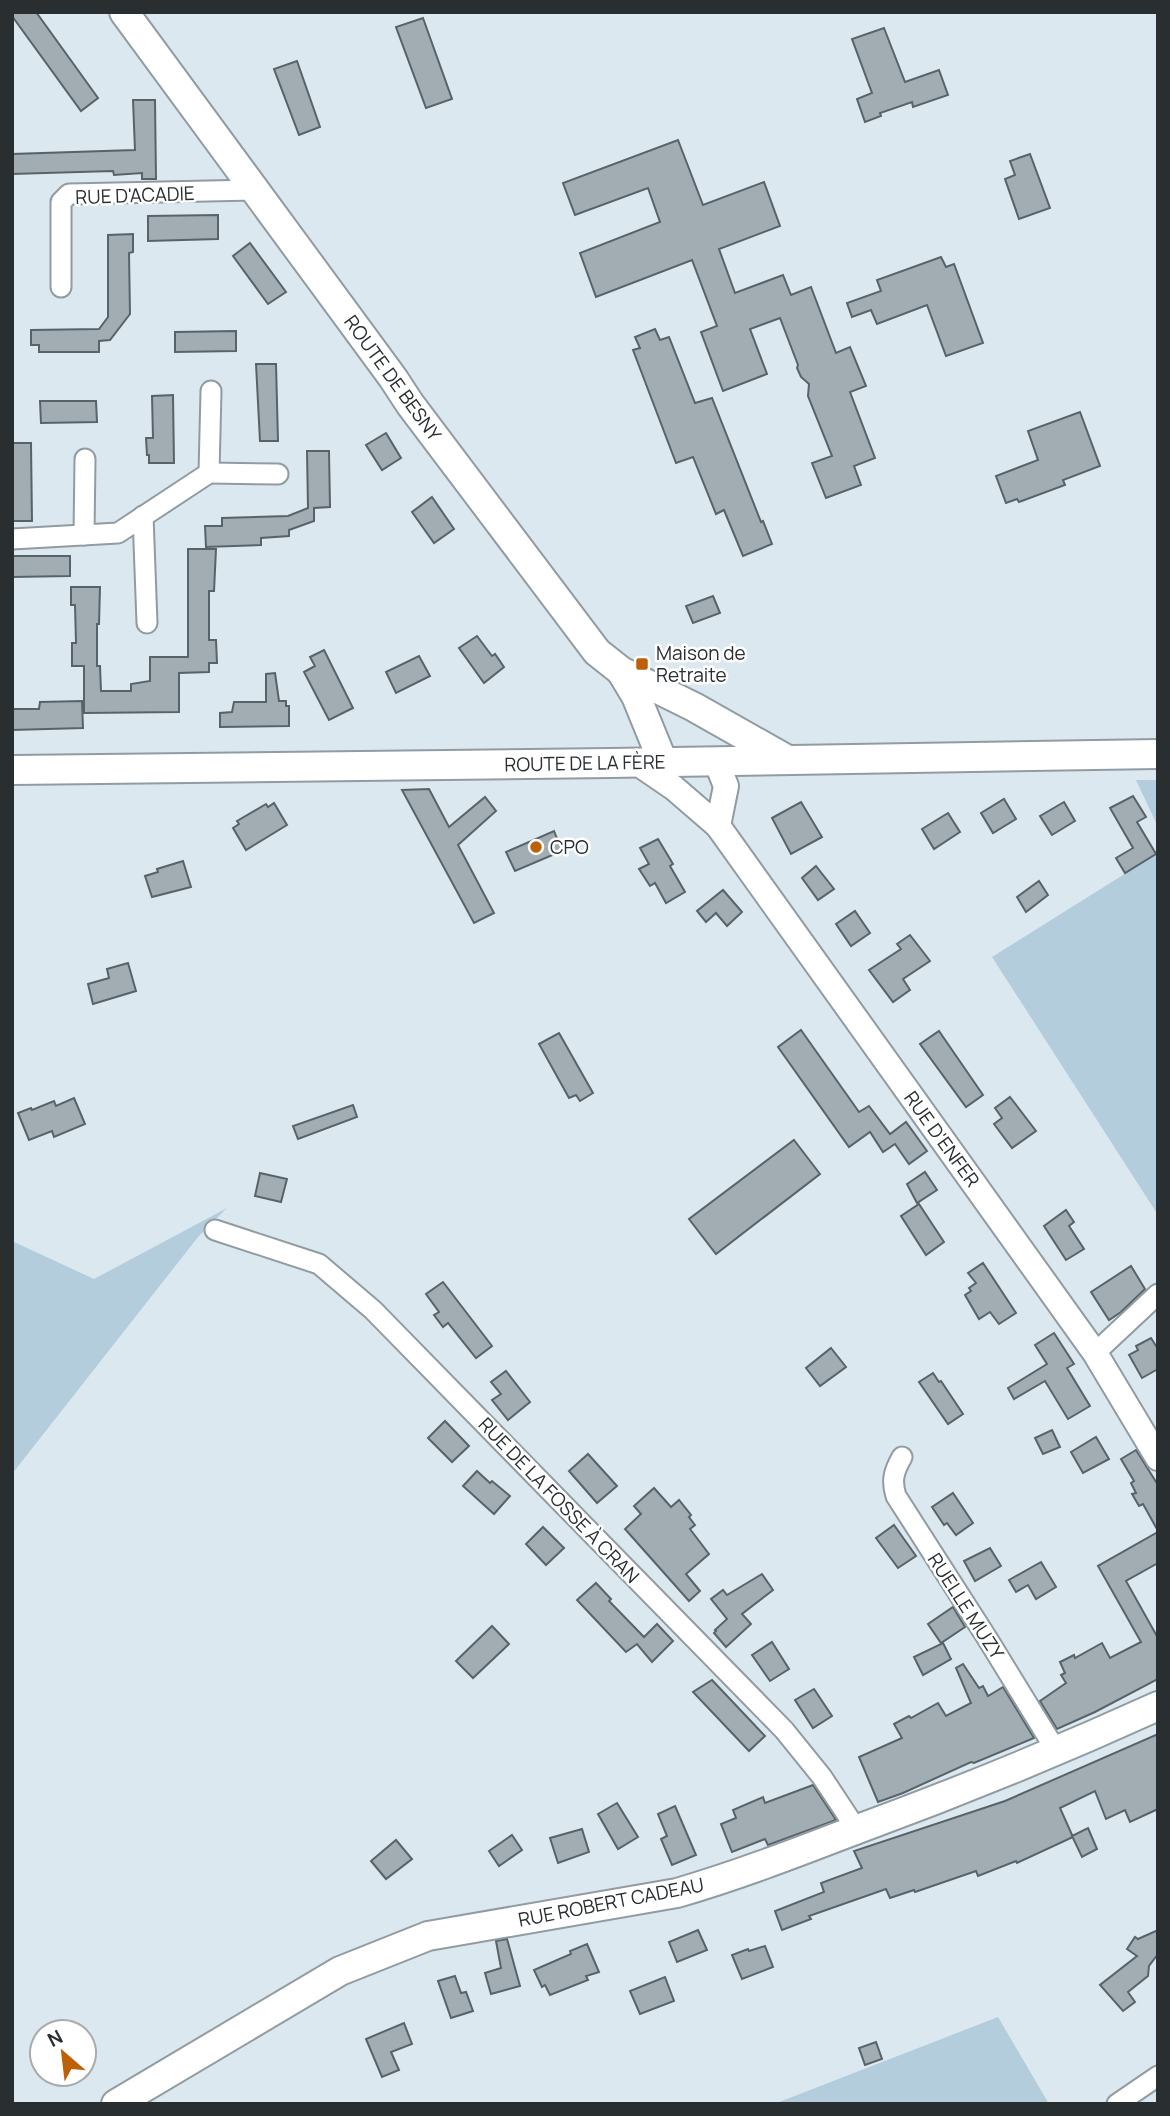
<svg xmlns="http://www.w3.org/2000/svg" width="1170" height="2116" font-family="Manrope,sans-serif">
<rect width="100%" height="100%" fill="#dce8ef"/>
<g fill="#b3cddd">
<polygon points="1136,780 1158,780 1158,827"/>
<polygon points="1158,853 1158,1215 992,957"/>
<polygon points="227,1208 198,1237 12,1474 12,1241 94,1279"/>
<polygon points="998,2017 1049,2104 774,2104"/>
</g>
<g fill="#a1adb3" stroke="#586369" stroke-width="2">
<polygon points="12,12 36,12 98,98 81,111 12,16"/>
<polygon points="423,18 452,99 426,108 396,27"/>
<polygon points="884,28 905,82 939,70 948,95 913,107 912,102 880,113 881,116 865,122 857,99 872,93 852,39"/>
<polygon points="297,61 320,127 299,135 274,69"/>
<polygon points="133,100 155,100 156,179 142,179 142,173 114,175 113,171 12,174 12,154 135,150"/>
<polygon points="678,140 703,205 764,182 780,226 719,249 735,293 783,275 791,295 811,287 836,353 850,347 866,386 850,392 875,458 854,466 861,485 826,498 812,463 832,456 808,396 809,384 801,377 797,368 798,365 780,318 750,329 767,374 723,391 701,332 717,326 692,260 596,297 580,253 660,222 648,188 575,215 563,183"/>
<polygon points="1030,154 1050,208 1019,219 1005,179 1015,175 1010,161"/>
<polygon points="218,215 218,239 148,241 148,216"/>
<polygon points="133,234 133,252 129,253 130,314 110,340 99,341 99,352 39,352 39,345 31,345 31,330 99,329 108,317 108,235"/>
<polygon points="250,243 286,292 268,304 233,256"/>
<polygon points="941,257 946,267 954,264 983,343 946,356 927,305 877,324 871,310 852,317 847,303 881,291 877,280"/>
<polygon points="655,329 660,340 669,337 695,403 712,398 761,522 763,521 772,544 743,556 724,510 716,514 693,457 676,463 633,350 640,348 635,337"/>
<polygon points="236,331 236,351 175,352 175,332"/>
<polygon points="256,364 276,364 278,441 260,441"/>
<polygon points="173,395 174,463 149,463 149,455 147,455 146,438 153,438 152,396"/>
<polygon points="40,401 96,401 97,422 41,423"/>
<polygon points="1080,412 1100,466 1063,480 1065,485 1019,502 1017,499 1006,503 996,476 1038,460 1028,431"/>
<polygon points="386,433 401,458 382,470 366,445"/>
<polygon points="12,443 31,443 32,521 12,521"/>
<polygon points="307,451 329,451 330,507 314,508 314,521 289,530 289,536 261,538 261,545 206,547 205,526 222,526 222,518 288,516 308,508"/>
<polygon points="432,497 454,529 434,543 412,512"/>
<polygon points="188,549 216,549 214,591 209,591 209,640 216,640 217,663 209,663 209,672 179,673 179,712 84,713 84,666 72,666 72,643 76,643 75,605 71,605 71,587 100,587 99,624 97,624 97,666 100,666 101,691 131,691 131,684 150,681 150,657 188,657"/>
<polygon points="12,556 70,556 70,576 13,577"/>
<polygon points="713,596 720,613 693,623 686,606"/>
<polygon points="477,636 492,656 495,654 504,667 484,683 459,648"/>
<polygon points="324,650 353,708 329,720 304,672 315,666 310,657"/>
<polygon points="419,656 430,676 396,693 386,672"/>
<polygon points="275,673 279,701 286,701 286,706 289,706 289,726 220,727 220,713 232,712 234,702 266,702 266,674"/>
<polygon points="82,701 83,728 12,730 12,709 39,709 40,702"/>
<polygon points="429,789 449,827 485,797 496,811 458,845 494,913 474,923 402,790"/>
<polygon points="1133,796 1146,817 1137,822 1156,854 1125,873 1116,858 1133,848 1110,808"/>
<polygon points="1004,799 1016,819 993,833 981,813"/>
<polygon points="801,802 822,837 791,854 772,818"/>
<polygon points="1064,802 1075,821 1052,835 1040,816"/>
<polygon points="274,803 287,825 246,850 233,828 239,824 237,821 266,804 268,807"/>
<polygon points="948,813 960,832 934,849 922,829"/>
<polygon points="554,831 562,851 515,871 506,852"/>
<polygon points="658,839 673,864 670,866 685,892 666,903 655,883 650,886 639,869 649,864 640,848"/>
<polygon points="183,861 191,887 152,897 145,876 158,872 157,869"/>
<polygon points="816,866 834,889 818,900 802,878"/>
<polygon points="1039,881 1048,895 1026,912 1017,897"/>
<polygon points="723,890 742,912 727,926 716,913 706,922 697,911"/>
<polygon points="855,911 870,933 851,946 836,924"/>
<polygon points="910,935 930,961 903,979 910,990 893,1002 869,970 901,949 897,944"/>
<polygon points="128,963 136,991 93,1004 88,984 109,978 107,969"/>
<polygon points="801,1030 859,1112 869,1106 890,1134 906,1122 927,1151 909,1164 895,1144 883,1152 870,1132 849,1147 778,1047"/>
<polygon points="939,1031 983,1095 966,1107 920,1044"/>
<polygon points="559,1033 593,1093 580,1101 576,1095 569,1098 539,1044"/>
<polygon points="1010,1097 1036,1131 1012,1148 994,1124 1002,1118 995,1108"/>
<polygon points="74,1098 85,1124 54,1137 52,1131 29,1140 18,1113 31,1108 32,1110 54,1101 56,1106"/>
<polygon points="353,1105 357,1117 298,1139 293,1126"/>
<polygon points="794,1140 820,1174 716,1254 689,1219"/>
<polygon points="925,1172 937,1190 917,1203 907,1184"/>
<polygon points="260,1173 287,1179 281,1202 255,1196"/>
<polygon points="919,1204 944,1242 926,1255 901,1216"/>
<polygon points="1066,1210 1074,1222 1069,1226 1084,1249 1066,1260 1044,1226"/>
<polygon points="983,1263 1016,1313 999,1324 990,1312 979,1319 965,1295 971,1291 969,1288 976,1283 968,1273"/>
<polygon points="1131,1266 1145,1289 1121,1312 1109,1320 1091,1292"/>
<polygon points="443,1282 492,1346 476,1358 448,1323 443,1327 434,1315 439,1312 426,1294"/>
<polygon points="1054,1333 1074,1364 1067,1368 1090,1406 1068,1419 1045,1381 1014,1399 1008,1388 1047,1364 1035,1345"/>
<polygon points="1151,1338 1158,1349 1158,1369 1142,1378 1129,1355 1138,1350 1136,1346"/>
<polygon points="831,1348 846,1367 820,1386 806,1368"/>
<polygon points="506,1371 530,1402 508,1420 492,1400 501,1394 491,1382"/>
<polygon points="933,1373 939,1382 941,1381 963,1414 948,1424 919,1382"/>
<polygon points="445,1421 469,1446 452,1462 428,1438"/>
<polygon points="1052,1430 1060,1447 1043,1454 1035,1438"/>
<polygon points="1096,1437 1109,1459 1083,1473 1071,1452"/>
<polygon points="1136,1450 1158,1485 1158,1531 1143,1504 1139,1506 1132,1494 1136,1493 1131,1483 1134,1481 1121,1459"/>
<polygon points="588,1454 617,1486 597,1503 569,1471"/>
<polygon points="477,1471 490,1483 492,1481 510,1496 494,1514 463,1486"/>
<polygon points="654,1488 671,1507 679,1500 691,1515 689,1517 695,1525 690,1529 709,1554 686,1574 700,1591 689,1601 625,1529 641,1514 634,1506"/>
<polygon points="953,1493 973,1523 956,1535 947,1523 944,1525 932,1507"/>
<polygon points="894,1525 916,1556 898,1568 876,1538"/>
<polygon points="543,1527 564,1548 546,1565 526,1544"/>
<polygon points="1158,1532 1158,1563 1126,1581 1158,1638 1158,1679 1095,1712 1057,1729 1040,1701 1066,1683 1061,1675 1065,1673 1060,1662 1074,1655 1075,1658 1102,1643 1110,1658 1141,1642 1098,1566"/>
<polygon points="990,1548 1001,1566 975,1581 964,1561"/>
<polygon points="1041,1562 1056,1587 1036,1599 1028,1585 1016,1592 1009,1580"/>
<polygon points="762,1574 773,1590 742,1614 751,1624 726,1647 714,1633 716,1631 715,1630 727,1619 711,1599 723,1590 727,1595"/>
<polygon points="596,1583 611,1599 609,1601 644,1637 657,1624 673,1641 652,1662 637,1644 626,1652 577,1600"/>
<polygon points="953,1607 965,1627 941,1643 928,1624"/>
<polygon points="492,1626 509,1644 473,1678 456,1661"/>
<polygon points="772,1642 789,1669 770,1681 752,1655"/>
<polygon points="943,1643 951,1659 923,1675 914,1657"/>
<polygon points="963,1664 979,1688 983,1686 988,1696 1003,1687 1034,1738 974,1763 971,1762 903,1793 878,1802 859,1757 902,1738 894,1724 909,1716 911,1718 938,1703 946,1716 971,1703 956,1668"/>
<polygon points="712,1680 765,1736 749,1751 693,1692"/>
<polygon points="814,1689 832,1716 813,1728 795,1700"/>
<polygon points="1158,1734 1158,1809 1130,1822 1125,1810 1106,1819 1095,1791 1060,1808 1073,1837 1017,1863 1016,1861 978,1876 976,1871 915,1892 914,1890 890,1898 886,1889 809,1916 811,1919 782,1930 775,1911 824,1892 821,1883 862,1868 854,1851 1005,1801"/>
<polygon points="813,1785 836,1820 768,1845 765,1839 732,1852 721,1824 736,1818 733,1810 763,1797 765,1803"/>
<polygon points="617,1803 638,1837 618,1849 598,1814"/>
<polygon points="675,1806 696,1855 672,1865 661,1839 667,1836 658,1814"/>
<polygon points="1088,1828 1097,1849 1082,1857 1072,1836"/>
<polygon points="582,1829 589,1852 558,1863 550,1838"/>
<polygon points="512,1835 522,1850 499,1866 489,1851"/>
<polygon points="396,1840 412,1859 386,1879 371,1861"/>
<polygon points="698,1930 707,1950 677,1962 669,1942"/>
<polygon points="1158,1930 1158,1954 1149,1966 1148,1976 1128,1992 1135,2002 1123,2011 1100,1985 1137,1956 1127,1949 1135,1937 1138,1939"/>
<polygon points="507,1939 520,1986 491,1994 485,1973 501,1968 496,1941"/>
<polygon points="587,1944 599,1972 586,1976 588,1980 550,1995 545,1985 542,1987 534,1970 571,1954 570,1951"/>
<polygon points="765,1946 773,1967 742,1979 732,1955 748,1949 749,1951"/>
<polygon points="455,1976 461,1993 466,1992 473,2011 451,2018 438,1981"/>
<polygon points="665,1977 674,2001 640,2014 630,1991"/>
<polygon points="404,2023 412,2044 391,2052 399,2070 382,2077 366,2039"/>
<polygon points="876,2042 882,2059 865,2065 859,2048"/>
</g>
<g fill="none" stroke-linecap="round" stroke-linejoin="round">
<g stroke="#909ca2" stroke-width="23">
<g id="minor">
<polyline points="61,287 61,202 69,194 254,190"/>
<polyline points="209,473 278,474"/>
<polyline points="143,516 147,623"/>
<polyline points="84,535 85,459"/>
<polyline points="12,539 118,533 209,473 211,391"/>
<polyline points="215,1230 319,1264 373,1310 784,1730 822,1777 857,1830"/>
<polyline points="1095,1353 1158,1294"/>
<path d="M902,1457C894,1471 891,1480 896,1496L987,1638L1057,1752"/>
<polyline points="1117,2104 1158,2076"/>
</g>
</g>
<g stroke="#909ca2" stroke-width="28">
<g id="tertiary">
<polyline points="716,761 726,786 718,826"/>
<polyline points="636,762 674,788 718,826 1095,1353 1158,1458"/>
</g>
</g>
<g stroke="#909ca2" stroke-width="32">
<g id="secondary">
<polyline points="124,12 393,378 410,404 597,652 621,671 694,707 786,759"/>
<polyline points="621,671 636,696 663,762"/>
<polyline points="12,770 610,763 1158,754"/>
<path d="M116,2104L340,1971L428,1936L677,1893C739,1875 798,1852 858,1829C959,1792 1059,1751 1158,1706"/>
</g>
</g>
<use href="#minor" stroke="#fff" stroke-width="19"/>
<use href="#tertiary" stroke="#fff" stroke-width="24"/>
<use href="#secondary" stroke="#fff" stroke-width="28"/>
</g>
<g fill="#bc6109" stroke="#fff" stroke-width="2.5">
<rect x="635" y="657" width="14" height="14" rx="3.5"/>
<circle cx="536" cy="847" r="7"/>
</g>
<g text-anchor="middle" stroke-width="5" stroke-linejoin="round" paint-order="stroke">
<g font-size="19" fill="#292e31" stroke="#fff">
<text transform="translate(135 195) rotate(-2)" y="7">RUE D'ACADIE</text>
<text transform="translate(393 378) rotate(54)" y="7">ROUTE DE BESNY</text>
<text transform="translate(585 763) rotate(-1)" y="7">ROUTE DE LA FÈRE</text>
<text transform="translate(942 1139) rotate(54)" y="7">RUE D'ENFER</text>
<text transform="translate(559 1500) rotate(46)" y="7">RUE DE LA FOSSE À CRAN</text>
<text transform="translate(966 1606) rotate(57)" y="7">RUELLE MUZY</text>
<text transform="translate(611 1902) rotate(-11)" y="7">RUE ROBERT CADEAU</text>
</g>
<g font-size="19" fill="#292e31" stroke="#fff" text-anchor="start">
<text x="656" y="660">Maison de<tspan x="656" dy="22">Retraite</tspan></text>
<text x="550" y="854">CPO</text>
</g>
</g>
<rect width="1170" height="2116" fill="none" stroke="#292e31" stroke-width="28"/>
<g transform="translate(63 2053) rotate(332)"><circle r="33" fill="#ffffff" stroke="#a9abad" stroke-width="2"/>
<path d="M0-5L12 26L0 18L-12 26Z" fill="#bc6109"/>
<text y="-10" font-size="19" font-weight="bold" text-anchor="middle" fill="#292e31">N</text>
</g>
</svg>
